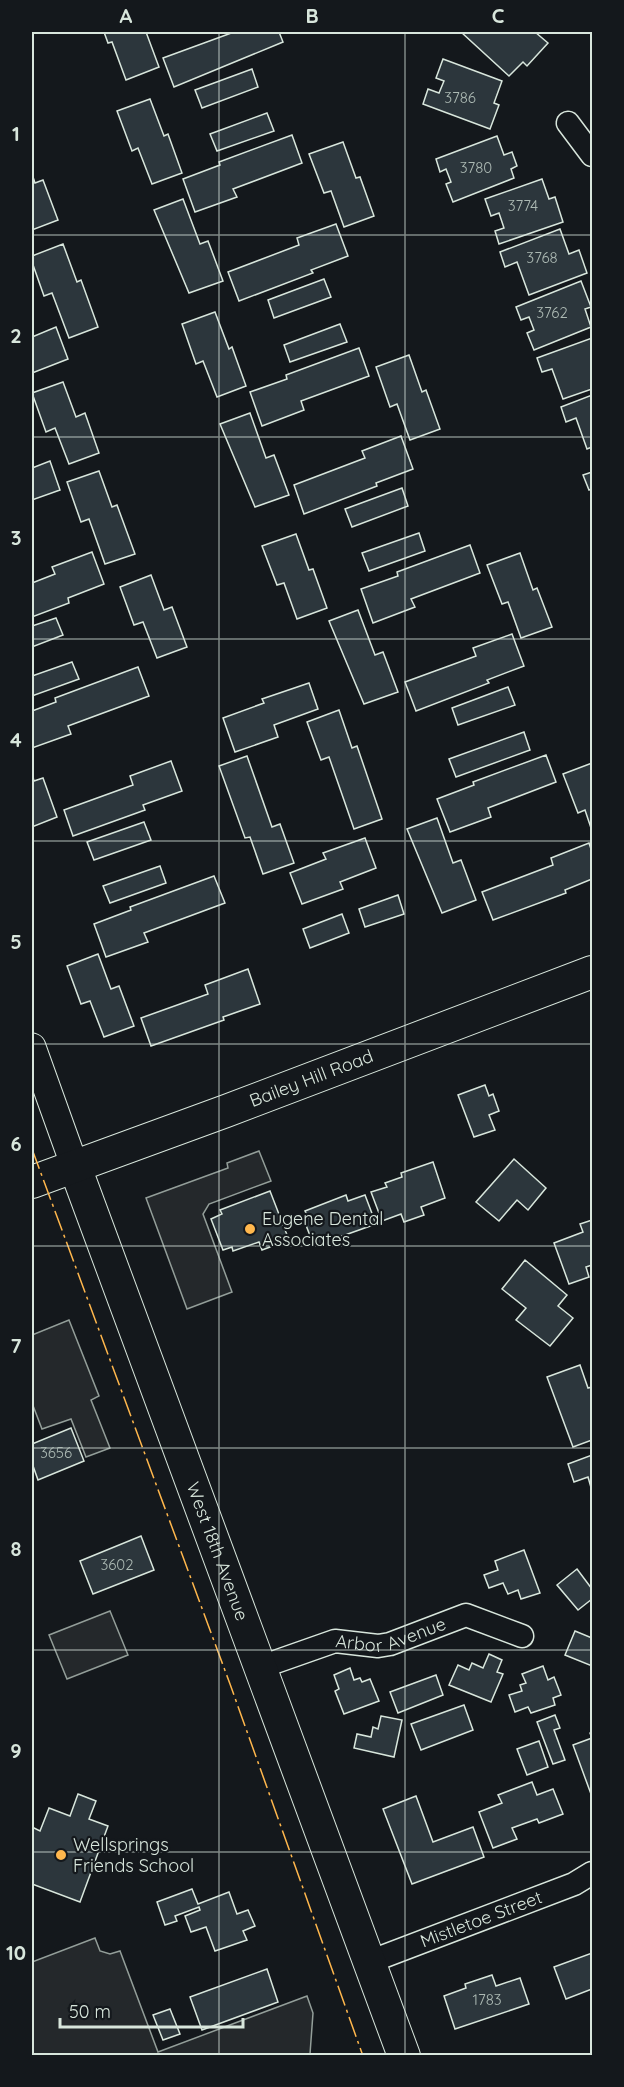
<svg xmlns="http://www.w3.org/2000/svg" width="624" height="2087" font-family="Quicksand,sans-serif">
<rect width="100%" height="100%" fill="#14181c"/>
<g fill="#24282b" stroke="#939e99" stroke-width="1.5">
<polygon points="259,1151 271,1181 209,1204 203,1214 232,1292 187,1309 146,1198 228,1168 227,1163"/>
<polygon points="69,1320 99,1396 91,1400 110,1448 86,1457 71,1419 42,1429 32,1403 32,1335"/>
<polygon points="110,1611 128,1655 67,1679 49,1635"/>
<polygon points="95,1938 100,1951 110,1954 120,1951 158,2052 307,1996 313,2013 310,2054 32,2055 32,1962"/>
</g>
<g fill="#2c363c" stroke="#d8e6dc" stroke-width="1.5">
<polygon points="104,32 146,32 159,67 126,80 112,42 108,43"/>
<polygon points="234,32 279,32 283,42 174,87 163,58"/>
<polygon points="461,32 535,32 548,43 527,66 523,62 509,76"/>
<polygon points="443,59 502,81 494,103 499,105 490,129 423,104 428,89 439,93 444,81 436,78"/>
<polygon points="252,69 258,87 202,108 195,90"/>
<polygon points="150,99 164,136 168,134 182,173 152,184 138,148 132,151 117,111"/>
<polygon points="267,113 274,131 217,151 210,134"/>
<polygon points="292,135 302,163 233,189 237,197 195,212 183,179 220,165 219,162"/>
<polygon points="497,136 504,155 512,152 517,166 511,169 514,178 453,202 446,184 451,182 446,169 440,172 436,159"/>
<polygon points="343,142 356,178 360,177 374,216 344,227 331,191 324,193 309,154"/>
<polygon points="32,174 35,183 43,180 58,220 32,230"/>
<polygon points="542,179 549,199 555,197 563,222 499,244 495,231 504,228 499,213 491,216 485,199"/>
<polygon points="183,199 200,244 208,241 223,281 189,293 154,210"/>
<polygon points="336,224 348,256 311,270 313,273 239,301 228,272 299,245 297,238"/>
<polygon points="560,229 569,254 579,250 587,273 529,295 517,262 505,267 500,252"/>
<polygon points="63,244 77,282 81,280 98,327 69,338 52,293 44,296 32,262 32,256"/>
<polygon points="324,279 331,297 274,318 268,300"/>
<polygon points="581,281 591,307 585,309 591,327 534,350 527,333 534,330 529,317 521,320 516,307"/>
<polygon points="215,312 229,349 232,347 246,386 217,397 203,361 196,364 182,324"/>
<polygon points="340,324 347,342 290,362 284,345"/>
<polygon points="56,327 68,359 32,373 32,378 32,337"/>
<polygon points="592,338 592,389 563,399 552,369 542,372 537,358"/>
<polygon points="359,348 369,376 301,401 304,410 262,426 250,392 287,379 286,375"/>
<polygon points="409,355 422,392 426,390 440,429 410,440 397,404 390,407 376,367"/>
<polygon points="63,382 76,417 85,413 99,453 69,464 55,428 46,432 32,393"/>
<polygon points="592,395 592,447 587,449 576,418 566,422 561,407"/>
<polygon points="250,413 266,458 274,455 289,495 255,507 220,424"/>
<polygon points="401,436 413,469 376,483 377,486 304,514 294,485 365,458 362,451"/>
<polygon points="50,461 60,490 32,500 32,468"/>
<polygon points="99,471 112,507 117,505 135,554 105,564 89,519 81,522 67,482"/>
<polygon points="592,472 592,489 589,490 583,475"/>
<polygon points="402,488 408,506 352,527 345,509"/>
<polygon points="419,533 425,551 369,571 362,553"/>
<polygon points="296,534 309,570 313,569 327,608 297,619 284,583 277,585 262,546"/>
<polygon points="470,545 480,573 411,599 415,607 373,623 361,589 398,576 397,572"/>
<polygon points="92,552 104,584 68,598 69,603 32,617 32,583 55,574 52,567"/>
<polygon points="520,553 533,590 537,588 552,627 521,638 508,602 502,604 487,565"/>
<polygon points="151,575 164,610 172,607 187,647 157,658 143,622 134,625 120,587"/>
<polygon points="358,610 375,655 383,652 398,692 364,704 329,621"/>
<polygon points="56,618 63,635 32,647 32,626"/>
<polygon points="512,634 524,666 487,680 489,683 416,711 405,682 476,656 473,648"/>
<polygon points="72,662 79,679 32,696 32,676"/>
<polygon points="138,667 149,696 68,726 71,734 32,748 32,711 56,702 55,698"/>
<polygon points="309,683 318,709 274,725 278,737 235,752 223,718 264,703 262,699"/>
<polygon points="508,687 515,705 458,725 452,708"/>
<polygon points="339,710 352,748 357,746 382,819 354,829 329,757 321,760 307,722"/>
<polygon points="524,732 530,750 456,777 449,759"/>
<polygon points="546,755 556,782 488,808 491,817 450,832 437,799 474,785 473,782"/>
<polygon points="247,756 272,827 280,824 294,863 263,874 250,837 245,838 219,766"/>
<polygon points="171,761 182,791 143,805 145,810 73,836 64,810 133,785 130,776"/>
<polygon points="592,763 592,831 585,810 578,813 563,774"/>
<polygon points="32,774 34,781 43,778 57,817 32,827"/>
<polygon points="437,818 453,863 461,860 476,900 442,913 407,829"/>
<polygon points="144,822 151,840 94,860 87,842"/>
<polygon points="365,838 376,868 340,882 343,889 302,904 290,873 326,859 323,853"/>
<polygon points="589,843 592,852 592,879 565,890 566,893 493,920 482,892 553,865 551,858"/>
<polygon points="160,866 166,883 110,903 103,886"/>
<polygon points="214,876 225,903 144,933 148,942 106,957 94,924 131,910 130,907"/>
<polygon points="398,895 404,914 365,927 359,909"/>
<polygon points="342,914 349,933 310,948 303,929"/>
<polygon points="98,954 111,989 119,986 134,1026 104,1037 90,1001 81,1004 67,966"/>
<polygon points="248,969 260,1004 223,1017 224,1020 151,1046 141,1018 208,994 205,985"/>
<polygon points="485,1085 489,1096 493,1094 499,1111 489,1115 495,1130 474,1137 458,1095"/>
<polygon points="514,1159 546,1188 528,1210 517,1200 499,1221 476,1202"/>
<polygon points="433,1162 445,1198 421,1207 424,1215 404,1222 401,1214 382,1221 371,1192 387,1187 385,1183 402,1177 401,1173"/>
<polygon points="270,1191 289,1240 262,1250 259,1242 233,1251 232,1247 223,1250 211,1219 222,1214 220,1210"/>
<polygon points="346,1195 348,1201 365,1195 376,1224 314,1246 304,1220 308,1218 305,1211"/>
<polygon points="592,1220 592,1265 586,1267 589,1277 569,1284 554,1243 583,1232 580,1224"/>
<polygon points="525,1260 567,1295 558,1306 573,1318 550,1346 516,1320 526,1308 502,1289"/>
<polygon points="580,1365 588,1388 592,1387 592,1440 573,1447 547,1377"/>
<polygon points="71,1428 84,1461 38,1480 32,1463 32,1444"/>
<polygon points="592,1455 592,1491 588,1477 574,1482 568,1464"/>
<polygon points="141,1536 154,1570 93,1594 80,1561"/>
<polygon points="524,1550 540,1593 521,1599 518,1590 508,1594 503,1583 489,1588 484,1575 498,1570 495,1561"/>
<polygon points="577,1569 592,1589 592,1599 578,1610 557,1585"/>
<polygon points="575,1631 592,1638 592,1666 565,1655"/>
<polygon points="489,1654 502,1660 497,1672 503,1674 491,1702 449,1685 458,1665 469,1670 472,1663 483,1668"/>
<polygon points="543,1666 548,1680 554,1677 561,1695 553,1698 555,1705 531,1713 528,1707 515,1712 509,1695 522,1691 520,1685 526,1683 522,1674"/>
<polygon points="350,1668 354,1680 360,1678 362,1682 370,1679 379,1701 344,1714 335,1691 339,1689 334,1675"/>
<polygon points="436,1675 443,1695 398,1713 390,1692"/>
<polygon points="464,1705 473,1730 421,1750 411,1724"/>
<polygon points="555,1715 560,1728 554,1730 565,1760 553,1764 537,1722"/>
<polygon points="381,1716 402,1720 394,1757 354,1748 357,1734 371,1737 373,1727 378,1729"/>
<polygon points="592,1732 592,1794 591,1794 573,1745 592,1738 590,1733"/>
<polygon points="539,1741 548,1767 527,1775 517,1749"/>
<polygon points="532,1782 537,1795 553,1789 563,1814 539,1823 537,1819 512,1828 517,1839 493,1848 479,1812 502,1803 498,1795"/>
<polygon points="78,1794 96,1801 89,1819 108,1826 80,1902 32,1884 32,1827 40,1831 49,1808 70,1816"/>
<polygon points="416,1796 433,1842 473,1827 484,1857 412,1884 383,1809"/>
<polygon points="192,1889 198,1904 229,1892 237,1914 248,1910 255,1926 243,1931 247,1940 215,1951 206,1927 191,1932 185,1916 200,1910 199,1907 175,1916 177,1921 165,1925 157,1902"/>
<polygon points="592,1953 592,1989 566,1999 554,1967"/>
<polygon points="267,1969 278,2002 202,2030 190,1997"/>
<polygon points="492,1975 496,1986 520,1978 529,2004 455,2029 444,1996 466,1988 465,1984"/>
<polygon points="170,2009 180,2034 163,2040 153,2015"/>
</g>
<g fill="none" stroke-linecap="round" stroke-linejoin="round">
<g stroke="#d8e6dc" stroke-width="25">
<g id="minor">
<polyline points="568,123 592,155"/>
<path id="s1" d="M261,1667L335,1641L378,1646L390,1644L466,1615L522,1636"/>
<path id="s2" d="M369,1962L574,1884L592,1873"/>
</g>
</g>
<g stroke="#d8e6dc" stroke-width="29">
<polyline id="tertiary" points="32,1047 75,1167"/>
</g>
<g stroke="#d8e6dc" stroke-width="34">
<g id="secondary">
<path id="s3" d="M75,1167L404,2056"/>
<path id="s4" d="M32,1182L226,1111L592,972"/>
</g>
</g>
<use href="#minor" stroke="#14181c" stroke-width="22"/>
<use href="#tertiary" stroke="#14181c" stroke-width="27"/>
<use href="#secondary" stroke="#14181c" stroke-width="32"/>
<polyline stroke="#ffb74d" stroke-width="1.5" stroke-dasharray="21 4.5 3 4.5" stroke-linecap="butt" points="32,1149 230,1684 363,2056"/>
</g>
<path fill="none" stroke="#d8e6dc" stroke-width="1.5" stroke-opacity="0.55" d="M219,32V2056M405,32V2056M32,235H592M32,437H592M32,639H592M32,841H592M32,1044H592M32,1246H592M32,1448H592M32,1650H592M32,1852H592"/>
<g fill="#ffb74d" stroke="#14181c" stroke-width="2">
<circle cx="250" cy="1229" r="6"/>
<circle cx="61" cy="1855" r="6"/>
</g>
<g text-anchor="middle" stroke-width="4.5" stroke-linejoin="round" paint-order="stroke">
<g font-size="15" fill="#adbab4">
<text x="460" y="103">3786</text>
<text x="476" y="173">3780</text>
<text x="523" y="211">3774</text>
<text x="542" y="263">3768</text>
<text x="552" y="318">3762</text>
<text x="56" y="1458">3656</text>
<text x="117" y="1570">3602</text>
<text x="487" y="2005">1783</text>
</g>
<g font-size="18" fill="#d8e6dc" stroke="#14181c">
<text dy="6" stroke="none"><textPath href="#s4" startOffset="298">Bailey Hill Road</textPath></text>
<text dy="6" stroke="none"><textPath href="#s3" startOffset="410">West 18th Avenue</textPath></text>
<text dy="6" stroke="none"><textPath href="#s1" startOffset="136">Arbor Avenue</textPath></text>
<text dy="6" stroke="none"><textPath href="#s2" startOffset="120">Mistletoe Street</textPath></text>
</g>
<g font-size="18" fill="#d8e6dc" stroke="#14181c" text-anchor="start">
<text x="262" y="1225">Eugene Dental<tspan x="262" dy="21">Associates</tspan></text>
<text x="73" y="1851">Wellsprings<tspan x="73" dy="21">Friends School</tspan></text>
</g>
</g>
<rect width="624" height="2087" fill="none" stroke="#14181c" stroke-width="66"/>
<path d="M60 2018v9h183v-9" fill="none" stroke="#d8e6dc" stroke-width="3"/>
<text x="69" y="2018" font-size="18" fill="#d8e6dc" stroke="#14181c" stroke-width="4.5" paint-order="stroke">50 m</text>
<rect x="33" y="33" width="558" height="2021" fill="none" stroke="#d8e6dc" stroke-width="2"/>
<g font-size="20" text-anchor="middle" font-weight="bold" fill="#d8e6dc">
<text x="126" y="23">A</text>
<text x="312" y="23">B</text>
<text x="498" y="23">C</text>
<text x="16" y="141">1</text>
<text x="16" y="343">2</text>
<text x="16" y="545">3</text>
<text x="16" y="747">4</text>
<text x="16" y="949">5</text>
<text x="16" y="1151">6</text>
<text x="16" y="1353">7</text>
<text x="16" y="1556">8</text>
<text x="16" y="1758">9</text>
<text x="16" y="1960">10</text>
</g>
</svg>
